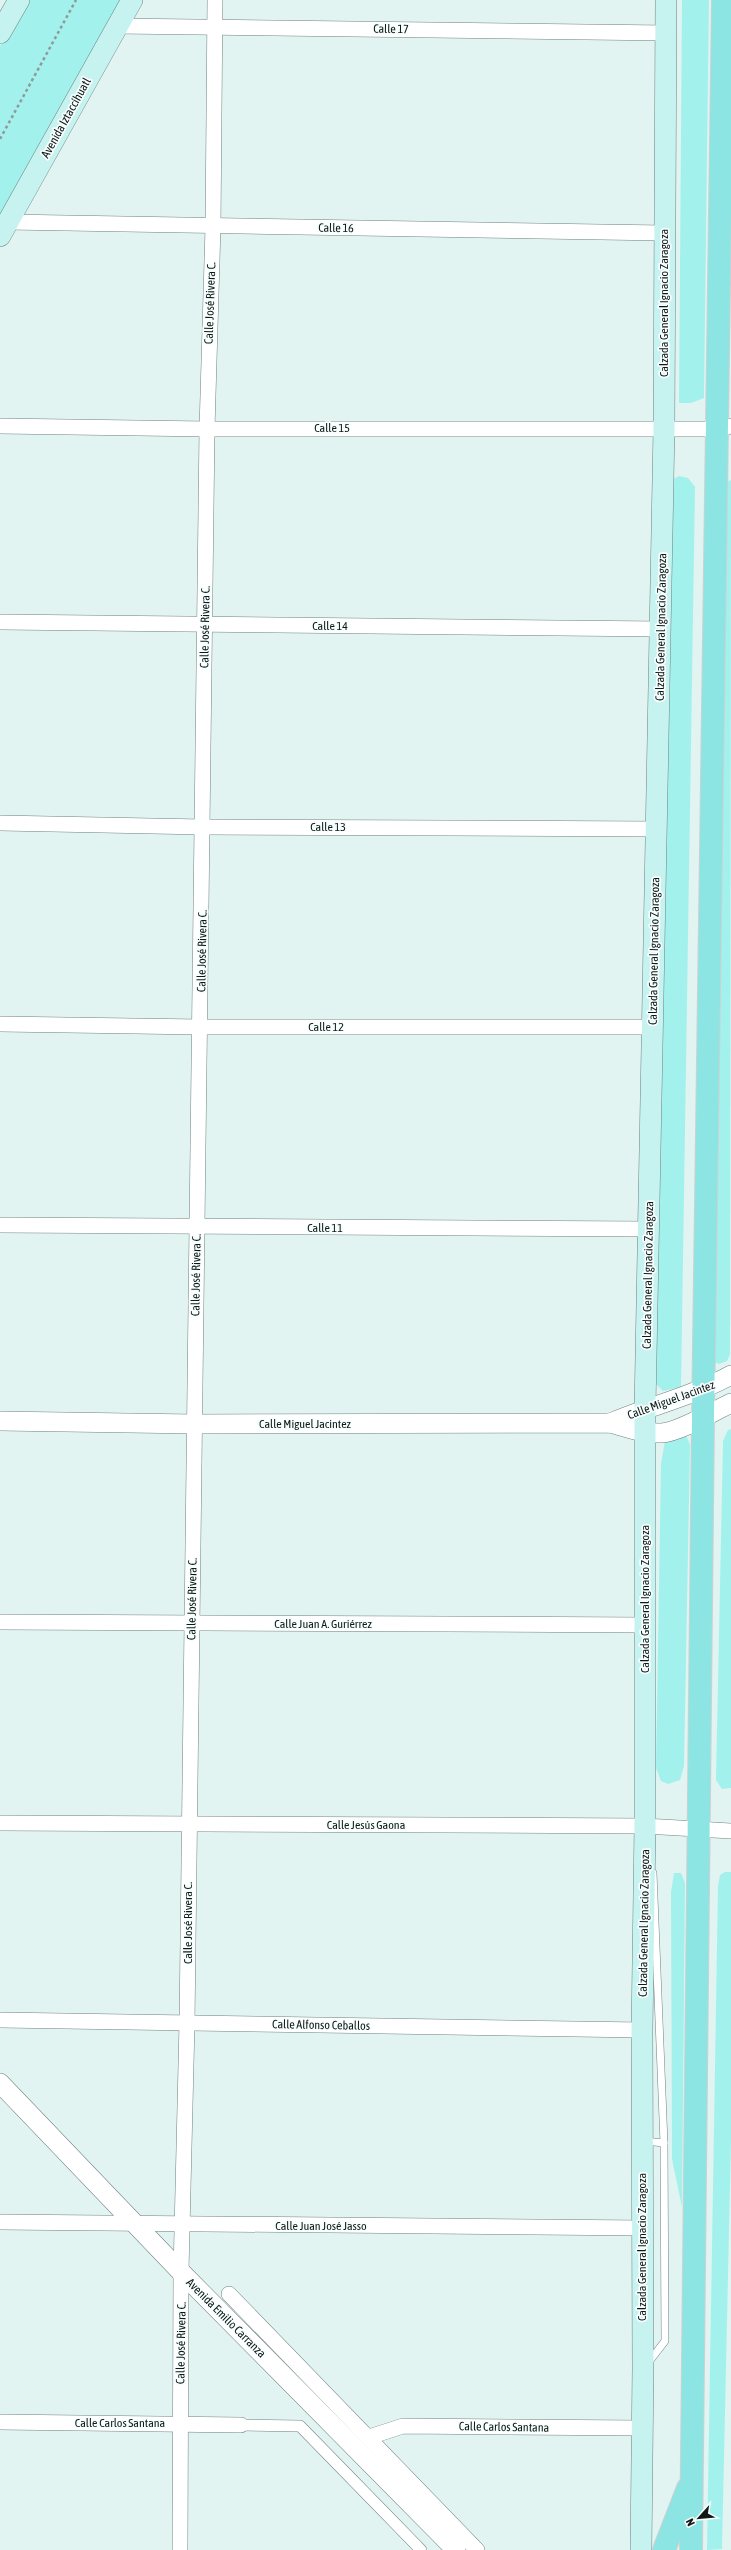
<svg xmlns="http://www.w3.org/2000/svg" width="731" height="2550" font-family="'Asap Condensed',sans-serif">
<rect width="100%" height="100%" fill="#e1f4f2"/>
<g fill="#a3f1ec">
<polygon points="26,0 123,0 0,220 0,46"/>
<polygon points="682,0 709,0 704,398 691,403 679,403"/>
<polygon points="679,476 688,478 695,487 681,1387 663,1391 656,1384 671,480"/>
<polygon points="731,480 730,1354 727,1361 719,1364 714,1362 724,483"/>
<polygon points="731,1429 731,1788 722,1789 716,1780 723,1441 728,1430"/>
<polygon points="686,1435 690,1445 684,1766 680,1780 668,1784 661,1781 656,1768 661,1464 665,1441"/>
<polygon points="725,1872 731,1872 731,2140 722,2549 707,2550 718,1886 720,1875"/>
<polygon points="674,1873 681,1873 685,1883 682,2207 672,2159 671,1892"/>
</g>
<g fill="none" stroke-linecap="round" stroke-linejoin="round">
<g stroke="#708280" stroke-width="8">
<g id="service">
<polyline points="644,2141 664,2143"/>
<polyline points="648,2363 665,2341 664,2143 653,1873"/>
</g>
</g>
<g stroke="#708280" stroke-width="12">
<polyline id="pedestrian" points="241,2425 300,2426 421,2550"/>
</g>
<g stroke="#708280" stroke-width="16">
<g id="minor">
<polyline points="117,26 666,33"/>
<polyline points="8,222 663,233"/>
<polyline points="0,426 207,429 718,429 731,426"/>
<polyline points="0,622 661,629"/>
<polyline points="0,823 203,827 657,829"/>
<polyline points="0,1024 201,1027 653,1027"/>
<polyline points="0,1225 649,1229"/>
<polyline points="0,1622 646,1625"/>
<polyline points="0,1823 645,1826 731,1831"/>
<polyline points="0,2020 642,2030"/>
<polyline points="0,2222 643,2228"/>
<polyline points="229,2294 477,2550"/>
<polyline points="0,2422 241,2425"/>
<polyline points="369,2437 403,2426 642,2428"/>
<polyline points="180,2550 181,2272 187,2023 207,429 213,227 215,0"/>
</g>
</g>
<g stroke="#708280" stroke-width="20">
<g id="tertiary">
<path d="M0,1421L194,1424L610,1423C626,1427 643,1434 661,1433C677,1433 715,1411 731,1403"/>
<path d="M610,1423C650,1406 693,1396 731,1375"/>
<polyline points="0,2083 181,2272 456,2550"/>
</g>
</g>
<g stroke="#708280" stroke-width="22">
<g id="secondary">
<polyline points="0,33 19,0"/>
<polyline points="0,236 132,0"/>
<polyline points="641,2550 643,2368 642,2030 645,1826 645,1408 664,428 666,0"/>
</g>
</g>
<g stroke="#cfd1d1" stroke-width="24">
<g id="primary">
<polyline points="664,2550 688,2488"/>
<polyline points="691,2550 703,1417 723,0"/>
</g>
</g>
<polyline stroke="#8d9b9a" stroke-width="2.5" stroke-dasharray="3 3" stroke-linecap="butt" points="0,139 76,0"/>
<use href="#service" stroke="#fff" stroke-width="7"/>
<use href="#pedestrian" stroke="#fff" stroke-width="11"/>
<use href="#minor" stroke="#fff" stroke-width="15"/>
<use href="#tertiary" stroke="#fff" stroke-width="19"/>
<use href="#secondary" stroke="#c6f2f0" stroke-width="21"/>
<use href="#primary" stroke="#8ce5e2" stroke-width="22"/>
</g>
<g text-anchor="middle" stroke-width="3.5" stroke-linejoin="round" paint-order="stroke">
<g font-size="12" fill="#101717" stroke="#f7fefe">
<text transform="translate(391 29) rotate(1)" y="4">Calle 17</text>
<text transform="translate(66 118) rotate(-61)" y="4">Avenida Iztaccíhuatl</text>
<text transform="translate(336 228) rotate(1)" y="4">Calle 16</text>
<text transform="translate(210 303) rotate(-88)" y="4">Calle José Rivera C.</text>
<text transform="translate(664 303) rotate(-90)" y="4">Calzada General Ignacio Zaragoza</text>
<text x="332" y="432">Calle 15</text>
<text x="330" y="630">Calle 14</text>
<text transform="translate(205 627) rotate(-89)" y="4">Calle José Rivera C.</text>
<text transform="translate(661 627) rotate(-89)" y="4">Calzada General Ignacio Zaragoza</text>
<text x="328" y="831">Calle 13</text>
<text transform="translate(202 951) rotate(-89)" y="4">Calle José Rivera C.</text>
<text transform="translate(654 951) rotate(-89)" y="4">Calzada General Ignacio Zaragoza</text>
<text x="326" y="1031">Calle 12</text>
<text x="325" y="1232">Calle 11</text>
<text transform="translate(196 1275) rotate(-89)" y="4">Calle José Rivera C.</text>
<text transform="translate(648 1275) rotate(-89)" y="4">Calzada General Ignacio Zaragoza</text>
<text transform="translate(671 1400) rotate(-20)" y="4">Calle Miguel Jacintez</text>
<text x="305" y="1428">Calle Miguel Jacintez</text>
<text transform="translate(192 1599) rotate(-89)" y="4">Calle José Rivera C.</text>
<text transform="translate(645 1599) rotate(-90)" y="4">Calzada General Ignacio Zaragoza</text>
<text x="323" y="1628">Calle Juan A. Guriérrez</text>
<text x="366" y="1829">Calle Jesús Gaona</text>
<text transform="translate(188 1923) rotate(-90)" y="4">Calle José Rivera C.</text>
<text transform="translate(644 1923) rotate(-89)" y="4">Calzada General Ignacio Zaragoza</text>
<text transform="translate(321 2025) rotate(1)" y="4">Calle Alfonso Ceballos</text>
<text x="321" y="2230">Calle Juan José Jasso</text>
<text transform="translate(642 2247) rotate(-90)" y="4">Calzada General Ignacio Zaragoza</text>
<text transform="translate(226 2318) rotate(45)" y="4">Avenida Emilio Carranza</text>
<text transform="translate(181 2343) rotate(-89)" y="4">Calle José Rivera C.</text>
<text x="120" y="2427">Calle Carlos Santana</text>
<text transform="translate(504 2427) rotate(1)" y="4">Calle Carlos Santana</text>
</g>
</g>
<g transform="translate(699 2518) rotate(243)" stroke="#f7fefe" stroke-width="3" paint-order="stroke">
<path d="M0-3L7 15L0 10L-7 15Z" fill="#101717"/>
<text y="-6" font-size="11" font-weight="bold" text-anchor="middle" fill="#101717">N</text>
</g>
</svg>
